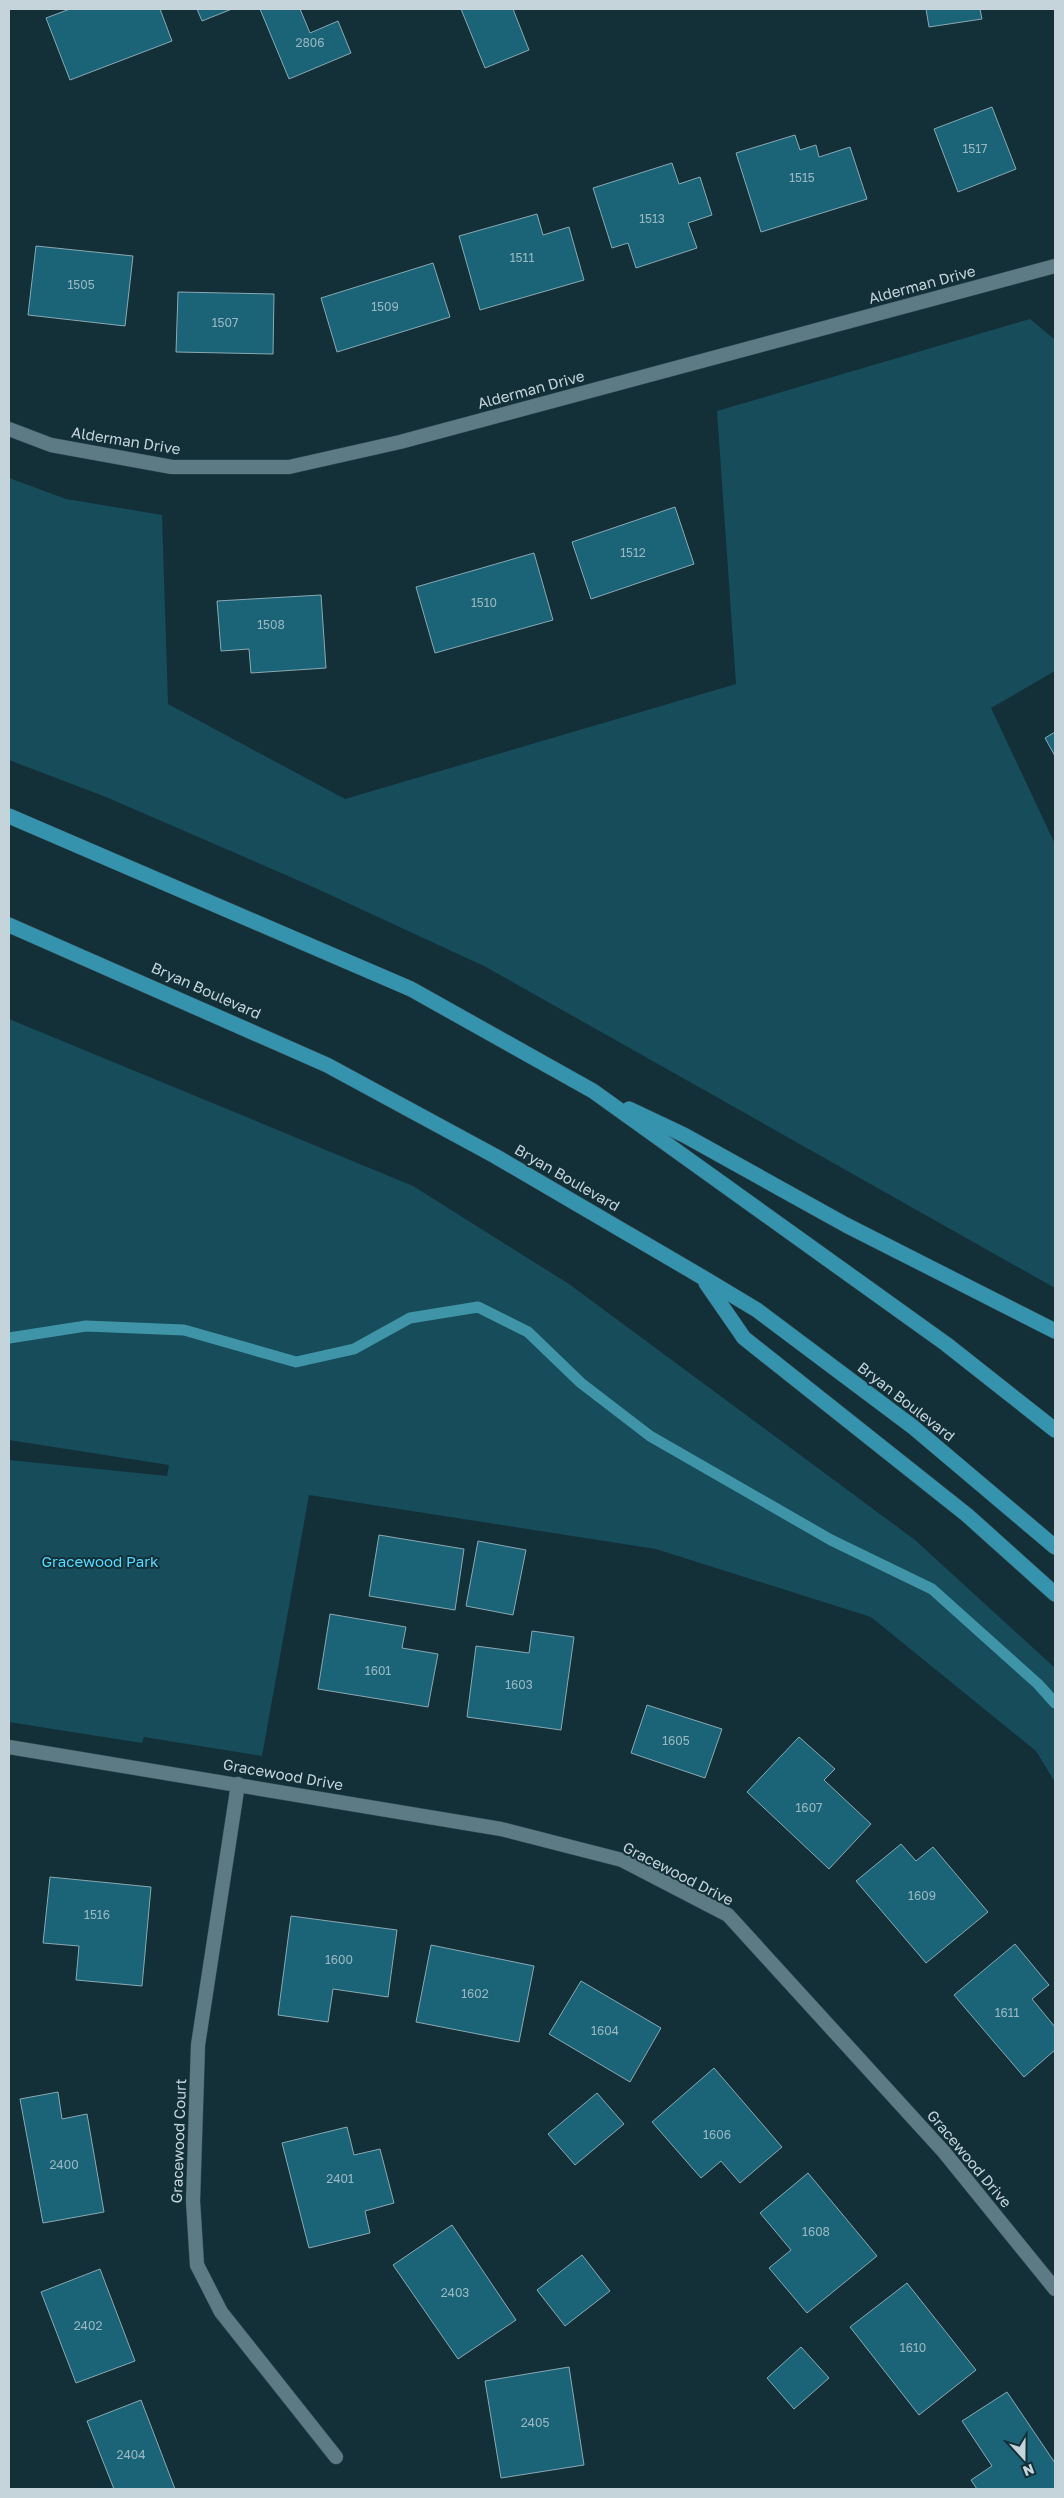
<svg xmlns="http://www.w3.org/2000/svg" width="1064" height="2498" font-family="'Golos Text',sans-serif">
<rect width="100%" height="100%" fill="#133039"/>
<g fill="#174c5b">
<polygon points="1030,319 1055,340 1055,671 991,708 1055,844 1055,1288 486,967 311,886 106,797 9,760 9,478 66,499 162,515 168,704 345,799 736,684 717,411"/>
<polygon points="9,1019 413,1186 569,1284 915,1540 1055,1668 1055,1782 1036,1751 871,1617 656,1549 309,1495 262,1756 144,1737 142,1743 9,1722 9,1460 167,1476 169,1465 9,1440"/>
</g>
<g fill="none" stroke-linecap="round" stroke-linejoin="round">
<polyline stroke="#3f94a7" stroke-width="11" points="9,1338 86,1326 184,1330 296,1362 354,1349 410,1318 478,1307 528,1332 581,1383 650,1436 831,1540 932,1589 1038,1684 1055,1703"/>
</g>
<g fill="#1b6478" stroke="#89a9b3">
<polygon points="70,9 160,9 172,41 70,80 46,18"/>
<polygon points="197,9 232,9 202,21"/>
<polygon points="260,9 300,9 310,33 338,21 351,53 289,79"/>
<polygon points="461,9 513,9 529,50 485,68"/>
<polygon points="926,9 980,9 982,19 929,27"/>
<polygon points="992,107 1016,169 958,192 934,129"/>
<polygon points="795,135 800,150 816,145 819,157 850,147 867,199 761,232 736,153"/>
<polygon points="672,163 679,184 700,177 712,215 688,223 697,248 636,268 628,243 612,248 593,188"/>
<polygon points="537,214 543,235 569,227 584,280 480,310 459,236"/>
<polygon points="36,246 133,256 125,326 28,315"/>
<polygon points="433,263 450,317 337,352 321,298"/>
<polygon points="178,292 274,294 273,354 176,352"/>
<polygon points="675,507 694,564 591,599 572,542"/>
<polygon points="534,553 553,620 435,653 416,587"/>
<polygon points="321,595 326,668 251,673 249,649 221,651 217,601"/>
<polygon points="1055,732 1055,756 1045,738"/>
<polygon points="379,1535 464,1549 455,1610 369,1596"/>
<polygon points="478,1541 526,1550 513,1615 466,1606"/>
<polygon points="330,1614 406,1627 402,1648 438,1654 428,1707 318,1689"/>
<polygon points="532,1631 574,1637 561,1730 467,1717 476,1646 529,1653"/>
<polygon points="647,1705 722,1729 705,1778 631,1753"/>
<polygon points="799,1737 835,1769 824,1780 871,1824 829,1869 747,1792"/>
<polygon points="901,1844 916,1861 933,1847 988,1912 926,1963 856,1881"/>
<polygon points="50,1877 151,1887 142,1986 76,1980 79,1946 43,1943"/>
<polygon points="291,1916 397,1930 388,1997 333,1989 328,2022 278,2015"/>
<polygon points="1015,1944 1049,1985 1032,1999 1055,2027 1055,2050 1024,2077 954,1995"/>
<polygon points="431,1945 534,1966 519,2042 416,2022"/>
<polygon points="581,1981 661,2028 630,2082 549,2034"/>
<polygon points="714,2068 782,2147 740,2183 721,2161 701,2178 652,2122"/>
<polygon points="58,2092 62,2119 87,2114 104,2212 43,2223 20,2099"/>
<polygon points="597,2093 624,2124 575,2165 548,2134"/>
<polygon points="347,2127 354,2155 380,2149 394,2203 365,2211 370,2233 309,2248 282,2143"/>
<polygon points="808,2173 877,2256 807,2313 769,2268 791,2250 760,2213"/>
<polygon points="452,2225 516,2320 458,2359 393,2265"/>
<polygon points="582,2255 610,2291 565,2326 537,2290"/>
<polygon points="100,2269 135,2361 76,2383 41,2292"/>
<polygon points="907,2283 976,2370 919,2415 850,2327"/>
<polygon points="801,2347 829,2378 794,2409 767,2378"/>
<polygon points="569,2367 584,2465 501,2478 485,2381"/>
<polygon points="1007,2392 1055,2463 1055,2489 977,2489 971,2480 992,2466 962,2421"/>
<polygon points="141,2400 175,2489 114,2489 87,2421"/>
</g>
<g fill="none" stroke-linecap="round" stroke-linejoin="round">
<g stroke="#374d54" stroke-width="15">
<g id="minor">
<polyline points="9,429 51,445 172,467 289,467 400,442 1055,266"/>
<polyline points="9,1747 501,1829 622,1860 728,1915 944,2152 1055,2289"/>
<polyline points="238,1784 198,2045 193,2201 197,2265 221,2312 336,2457"/>
</g>
</g>
<g stroke="#374d54" stroke-width="16">
<g id="motorway">
<polyline points="9,816 411,989 593,1091 946,1344 1055,1430"/>
<polyline points="9,925 327,1065 495,1156 702,1277 757,1310 913,1427 1055,1547"/>
<polyline points="629,1109 684,1135 846,1225 1055,1331"/>
<polyline points="706,1283 744,1338 967,1515 1055,1594"/>
</g>
</g>
<use href="#minor" stroke="#5c7b85" stroke-width="14"/>
<use href="#motorway" stroke="#3593ae" stroke-width="15"/>
</g>
<g text-anchor="middle" stroke-width="4" stroke-linejoin="round" paint-order="stroke">
<g font-size="12" fill="#9ab8c2">
<text x="310" y="47">2806</text>
<text x="975" y="153">1517</text>
<text x="802" y="182">1515</text>
<text x="652" y="223">1513</text>
<text x="522" y="262">1511</text>
<text x="81" y="289">1505</text>
<text x="385" y="311">1509</text>
<text x="225" y="327">1507</text>
<text x="633" y="557">1512</text>
<text x="484" y="607">1510</text>
<text x="271" y="629">1508</text>
<text x="378" y="1675">1601</text>
<text x="519" y="1689">1603</text>
<text x="676" y="1745">1605</text>
<text x="809" y="1812">1607</text>
<text x="922" y="1900">1609</text>
<text x="97" y="1919">1516</text>
<text x="339" y="1964">1600</text>
<text x="475" y="1998">1602</text>
<text x="1007" y="2017">1611</text>
<text x="605" y="2035">1604</text>
<text x="717" y="2139">1606</text>
<text x="64" y="2169">2400</text>
<text x="340" y="2183">2401</text>
<text x="816" y="2236">1608</text>
<text x="455" y="2297">2403</text>
<text x="88" y="2330">2402</text>
<text x="913" y="2352">1610</text>
<text x="535" y="2427">2405</text>
<text x="131" y="2459">2404</text>
</g>
<g font-size="15" fill="#c4d4da" stroke="#133039">
<text transform="translate(922 285) rotate(-15)" y="5">Alderman Drive</text>
<text transform="translate(531 390) rotate(-15)" y="5">Alderman Drive</text>
<text transform="translate(126 441) rotate(9)" y="5">Alderman Drive</text>
<text transform="translate(206 991) rotate(24)" y="5">Bryan Boulevard</text>
<text transform="translate(567 1178) rotate(30)" y="5">Bryan Boulevard</text>
<text transform="translate(906 1402) rotate(38)" y="5">Bryan Boulevard</text>
<text transform="translate(283 1775) rotate(10)" y="5">Gracewood Drive</text>
<text transform="translate(678 1874) rotate(27)" y="5">Gracewood Drive</text>
<text transform="translate(179 2141) rotate(-88)" y="5">Gracewood Court</text>
<text transform="translate(969 2159) rotate(50)" y="5">Gracewood Drive</text>
</g>
<g font-size="15" fill="#55daff" stroke="#133039">
<text x="100" y="1567">Gracewood Park</text>
</g>
</g>
<rect width="1064" height="2498" fill="none" stroke="#c4d4da" stroke-width="20"/>
<g transform="translate(1024 2458) rotate(159)" stroke="#133039" stroke-width="4" paint-order="stroke">
<path d="M0-4L9 19L0 12L-9 19Z" fill="#c4d4da"/>
<text y="-8" font-size="14" font-weight="bold" text-anchor="middle" fill="#c4d4da">N</text>
</g>
</svg>
